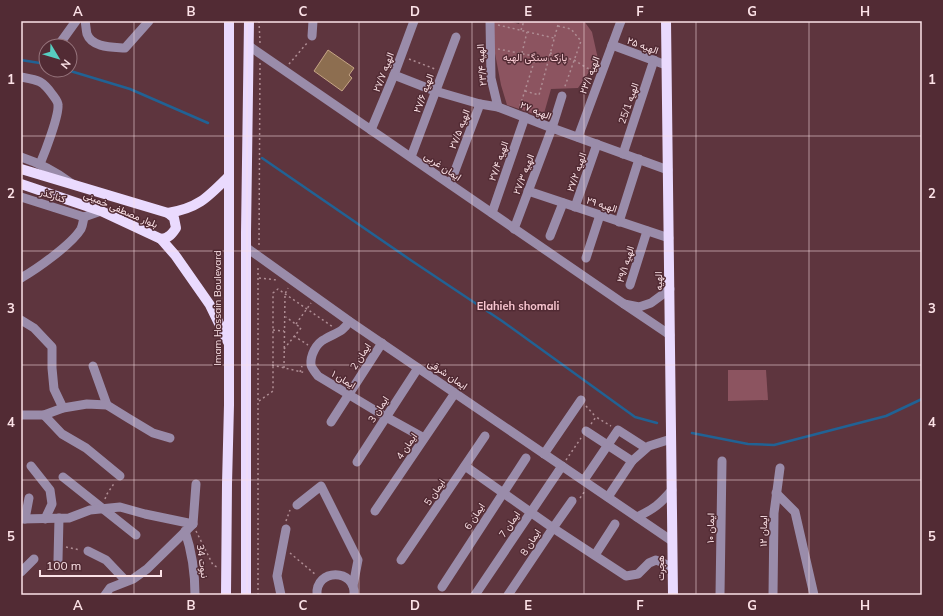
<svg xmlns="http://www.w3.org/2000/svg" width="943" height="616" font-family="Mulish,Vazirmatn,sans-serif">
<rect width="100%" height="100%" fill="#5e353e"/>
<g fill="#8c5460">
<polygon points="494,21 509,21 519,24 520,21 584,21 592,32 598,59 578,88 551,89 543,117 507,105 501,85 493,43"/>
<polygon points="728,370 766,370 768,400 728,401"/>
</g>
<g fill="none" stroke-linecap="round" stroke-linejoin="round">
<g stroke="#216294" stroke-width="2.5">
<polyline points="21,60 46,64"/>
<polyline points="67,70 130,89 208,123"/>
<polyline points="262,158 412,261 502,321 635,417 657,423"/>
<polyline points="692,433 748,444 774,445 886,416 922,399"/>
</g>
</g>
<polygon fill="#8d6e50" stroke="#c6a585" points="328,50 354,68 349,75 352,78 342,91 314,71"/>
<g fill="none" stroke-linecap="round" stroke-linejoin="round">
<g stroke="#af8d94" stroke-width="1.5" stroke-dasharray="2 3" stroke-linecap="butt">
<polyline points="259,21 260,43"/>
<polyline points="498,25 554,38"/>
<polyline points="558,26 571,29 581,41 564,89"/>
<polyline points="521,30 524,21"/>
<polyline points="498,49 549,59"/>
<polyline points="522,53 527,32"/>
<polyline points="550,53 574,60 587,68 595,70"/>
<polyline points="409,59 435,69"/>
<polyline points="289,64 308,42"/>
<polyline points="525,91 539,95 559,21"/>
<polyline points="520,106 536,56"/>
<polyline points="259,245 260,63"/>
<polyline points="259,278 277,280"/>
<polyline points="296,324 311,303"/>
<polyline points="273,330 284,331"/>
<polyline points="294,336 308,345"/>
<polyline points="284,349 301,328 286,317"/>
<polyline points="272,365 306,373"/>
<polyline points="284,368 285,294 288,288"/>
<polyline points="300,372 302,366"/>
<polyline points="259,401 273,391 273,293 278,289 333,327"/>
<polyline points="586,406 596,417"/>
<polyline points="591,424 596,417 611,426"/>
<polyline points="566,460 581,438"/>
<polyline points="580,498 585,491"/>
<polyline points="105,499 107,494 115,482"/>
<polyline points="286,521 290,510"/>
<polyline points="196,531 213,565 217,567"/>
<polyline points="66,547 80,550"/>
<polyline points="290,553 316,575"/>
<polyline points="258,595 258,267"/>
</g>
<g stroke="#9a8caa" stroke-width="9">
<path d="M85,21C86,25 86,30 87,34C92,48 113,47 125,48L149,21"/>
<polyline points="490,21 491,78 498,107"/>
<polyline points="312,36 313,21"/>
<polyline points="612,45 666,65"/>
<polyline points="58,46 76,21"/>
<polyline points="249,46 624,304"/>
<polyline points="394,75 435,91 480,104 498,107 552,128 668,170"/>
<path d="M21,77C38,80 42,80 52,94C54,97 58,101 58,105C59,116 45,152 40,164"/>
<polyline points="371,130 394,75 414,21"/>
<polyline points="578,137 621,21"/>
<polyline points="623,154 654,60"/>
<path d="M21,157C39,163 55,171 71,183"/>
<polyline points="411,157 456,37"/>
<polyline points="450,184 480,104"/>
<polyline points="528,191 669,238"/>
<polyline points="21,197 84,217 101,211"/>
<polyline points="575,207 597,144"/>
<polyline points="492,213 525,117"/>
<polyline points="619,222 639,159"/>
<polyline points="514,229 552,128 562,96"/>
<polyline points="550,236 563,203"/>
<polyline points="247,248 349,321 672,541"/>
<polyline points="586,258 600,215"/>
<path d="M21,278C37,269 72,244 81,229C83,225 83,221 84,217"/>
<polyline points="630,285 647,231"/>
<polyline points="670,289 651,303 639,307 624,304 670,335"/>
<polyline points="21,320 34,328 52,347 52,368 54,389 63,408"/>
<path d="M349,321C344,332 335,333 325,339C316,343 310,356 311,365C312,369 316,373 318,376L386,417L424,438"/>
<polyline points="93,366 107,405"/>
<polyline points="21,415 44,415 63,408 87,404 107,405 128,418 153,433 170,438"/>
<polyline points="44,415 62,434 86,448 120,476"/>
<polyline points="331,422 382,343"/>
<polyline points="586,431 632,461 649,446 671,439"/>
<polyline points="544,454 581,400"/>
<polyline points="357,462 418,368"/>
<polyline points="31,466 50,490 52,504 45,519"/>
<polyline points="465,466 553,528 626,576 638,574 649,563 656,560 672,567"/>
<polyline points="63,477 136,535"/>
<polyline points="584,480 618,430 646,448"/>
<polyline points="776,493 795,512 814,595"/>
<polyline points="608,497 632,461"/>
<polyline points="297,505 321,486 358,560 353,586"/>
<polyline points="375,511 455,393"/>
<path d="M637,517C654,509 660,504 672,490"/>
<polyline points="21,519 69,518 90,510 120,507 145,514 193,524"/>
<polyline points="25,519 29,498"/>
<path d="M185,531C192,552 195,573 195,595"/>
<polyline points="88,551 106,560 126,581"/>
<polyline points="595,555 615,524"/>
<polyline points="58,560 59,518"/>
<polyline points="401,560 485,436"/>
<polyline points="21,572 34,559"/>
<polyline points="442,587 526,458"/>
<polyline points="105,595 110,588 133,579 147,569 193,524 196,484"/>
<polyline points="281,595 277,576 286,529"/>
<path d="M317,595C315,568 356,568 354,595"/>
<polyline points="475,595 562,466"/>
<polyline points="508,595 553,528 572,501"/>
<polyline points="720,595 722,461"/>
<polyline points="773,595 774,513 780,468"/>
</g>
<g stroke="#eadafe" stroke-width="10">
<polyline points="666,21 673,595"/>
<path d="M21,169L168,213C198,208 207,198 229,176"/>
<polyline points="21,184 101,211 161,239 175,255 210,305 228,342"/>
<path d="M161,239C169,238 172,234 176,228L174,218L168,213"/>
<polyline points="226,595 227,484 229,405 229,21"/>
<polyline points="246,595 246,232 249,21"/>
</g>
</g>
<path fill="none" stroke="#fce2e7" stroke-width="1" stroke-opacity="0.55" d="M134,21V595M247,21V595M359,21V595M472,21V595M584,21V595M696,21V595M809,21V595M21,136H922M21,251H922M21,365H922M21,480H922"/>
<g text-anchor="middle" stroke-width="3" stroke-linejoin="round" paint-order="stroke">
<g font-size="10" fill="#fce2e7" stroke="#522b34">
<text transform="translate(643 45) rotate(20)" y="4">الهیه ۲۵</text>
<text transform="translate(481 65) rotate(-94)" y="4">الهیه ۲۳/۴</text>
<text transform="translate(383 72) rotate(-69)" y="4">الهیه ۲۷/۷</text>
<text transform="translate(589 75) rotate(-69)" y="4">الهیه ۲۳/۱</text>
<text transform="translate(423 93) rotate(-70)" y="4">الهیه ۲۷/۶</text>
<text transform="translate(628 103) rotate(-71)" y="4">الهیه 25/1</text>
<text transform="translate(536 110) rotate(22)" y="4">الهیه ۲۷</text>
<text transform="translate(459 129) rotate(-69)" y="4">الهیه ۲۷/۵</text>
<text transform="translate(498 161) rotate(-71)" y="4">الهیه ۲۷/۴</text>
<text transform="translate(443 166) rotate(34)" y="4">ایمان غربی</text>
<text transform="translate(576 172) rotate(-71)" y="4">الهیه ۲۷/۲</text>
<text transform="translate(523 174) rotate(-69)" y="4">الهیه ۲۷/۳</text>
<text transform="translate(53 195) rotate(18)" y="4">کنارگذر</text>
<text transform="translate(602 204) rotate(18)" y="4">الهیه ۲۹</text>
<text transform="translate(121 209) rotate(23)" y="4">بلوار مصطفی خمینی</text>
<text transform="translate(625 264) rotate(-73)" y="4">الهیه ۲۹/۱</text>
<text transform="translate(658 281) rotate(-91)" y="4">الهیه</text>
<text transform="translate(217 308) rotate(-90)" y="4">Imam Hossain Boulevard</text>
<text transform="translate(360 356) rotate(-57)" y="4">ایمان 2</text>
<text transform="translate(448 374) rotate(34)" y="4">ایمان شرقی</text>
<text transform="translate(344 379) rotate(31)" y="4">ایمان ۱</text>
<text transform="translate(378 409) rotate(-57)" y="4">ایمان 3</text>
<text transform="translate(406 446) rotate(-56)" y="4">ایمان 4</text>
<text transform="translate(434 492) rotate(-56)" y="4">ایمان 5</text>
<text transform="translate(474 516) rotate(-57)" y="4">ایمان 6</text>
<text transform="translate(509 524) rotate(-56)" y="4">ایمان 7</text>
<text transform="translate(710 528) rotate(-89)" y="4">ایمان ۱۰</text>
<text transform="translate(763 531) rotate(-89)" y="4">ایمان ۱۲</text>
<text transform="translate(530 542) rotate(-57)" y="4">ایمان 8</text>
<text transform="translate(203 561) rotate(82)" y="4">نبوت 34</text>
<text transform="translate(660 568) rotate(-90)" y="4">هجرت</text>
</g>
<g font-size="10" fill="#faccd4" stroke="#522b34">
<text x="535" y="61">پارک سنگی الهیه</text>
</g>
<g font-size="11" font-weight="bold" fill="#f9c6d0" stroke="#522b34">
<text x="518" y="310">Elahieh shomali</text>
</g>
</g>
<rect width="943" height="616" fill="none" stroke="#522b34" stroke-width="44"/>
<g transform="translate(58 58) rotate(128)"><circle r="19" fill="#522b34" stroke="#96747c"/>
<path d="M0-3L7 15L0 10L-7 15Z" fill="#57cec1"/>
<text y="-6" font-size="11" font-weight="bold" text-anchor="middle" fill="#fce2e7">N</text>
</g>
<path d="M40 570v6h121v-6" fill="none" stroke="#fce2e7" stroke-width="2"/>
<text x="46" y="570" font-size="12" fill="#fce2e7" stroke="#522b34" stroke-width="3" paint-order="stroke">100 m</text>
<rect x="22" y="22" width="899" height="572" fill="none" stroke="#fce2e7" stroke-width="1.5"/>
<g font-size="13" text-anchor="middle" font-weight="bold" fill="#fce2e7">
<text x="78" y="16">A</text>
<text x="191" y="16">B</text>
<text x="303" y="16">C</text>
<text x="415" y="16">D</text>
<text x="528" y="16">E</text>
<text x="640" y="16">F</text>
<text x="752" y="16">G</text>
<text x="865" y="16">H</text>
<text x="11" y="84">1</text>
<text x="932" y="84">1</text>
<text x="11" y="198">2</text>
<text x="932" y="198">2</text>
<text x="11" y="313">3</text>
<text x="932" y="313">3</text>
<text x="11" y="427">4</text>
<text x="932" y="427">4</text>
<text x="11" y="541">5</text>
<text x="932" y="541">5</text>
<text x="78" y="610">A</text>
<text x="191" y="610">B</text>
<text x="303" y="610">C</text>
<text x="415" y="610">D</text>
<text x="528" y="610">E</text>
<text x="640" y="610">F</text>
<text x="752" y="610">G</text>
<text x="865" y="610">H</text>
</g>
</svg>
